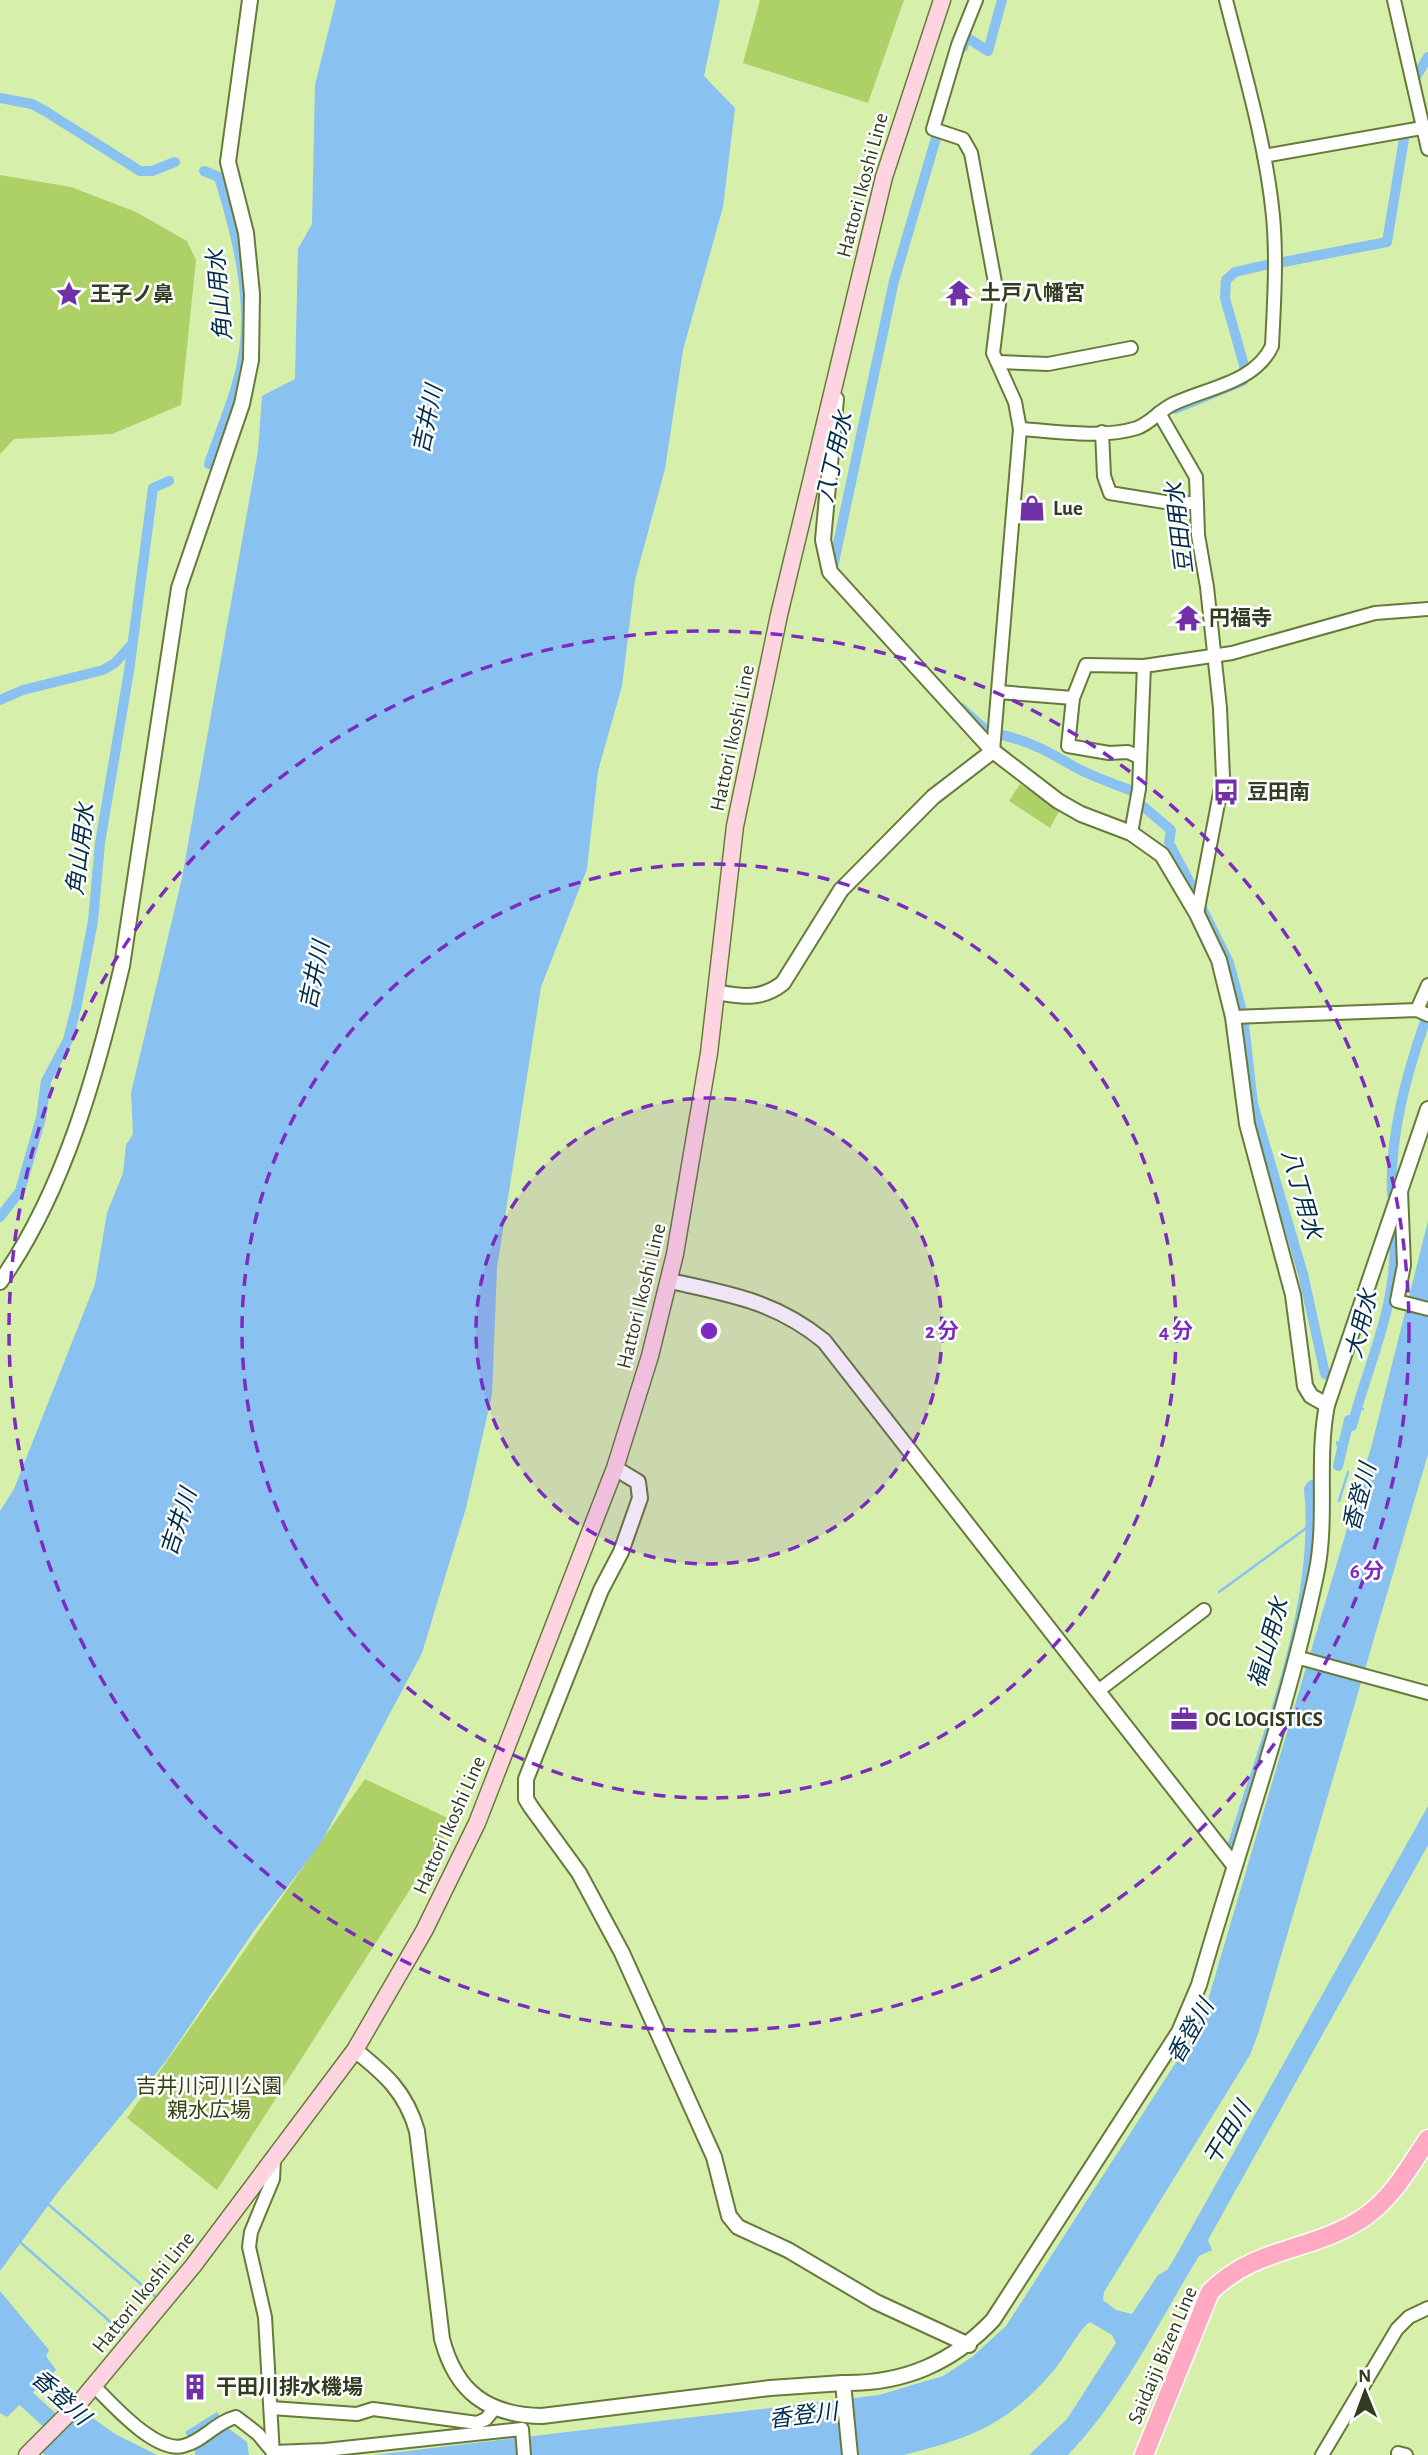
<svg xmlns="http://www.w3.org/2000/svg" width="1428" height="2455" font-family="'Alegreya Sans','Noto Sans JP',sans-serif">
<rect width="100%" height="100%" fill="#d6efaa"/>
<g fill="#aed167">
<polygon points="760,0 904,0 868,103 743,63"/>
<polygon points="0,175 71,187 136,212 187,241 196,260 181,405 112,434 14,439 0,454"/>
<polygon points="1020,784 1059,811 1050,828 1009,801"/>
<polygon points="365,1779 454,1821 217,2190 127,2118"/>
</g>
<g fill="#89c1f0">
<polygon points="336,0 720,0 704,76 735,108 723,207 683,350 665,469 635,580 622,686 598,771 587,869 541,987 497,1268 492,1395 466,1508 422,1653 321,1843 253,1932 166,2061 58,2192 0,2271 0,1511 14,1489 95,1284 107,1213 123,1173 126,1145 133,1134 131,1093 182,878 258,451 262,396 295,379 298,249 312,224 315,85"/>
<path d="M1428,1221V1454L1259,2031L1250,2055L1104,2292L1103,2300L1116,2310L1132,2314L1158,2275L1167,2270L1174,2259L1428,1806V1845L1208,2240L1212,2250L1199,2256C1158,2323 1122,2399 1068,2455H1029L1067,2419L1116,2343L1112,2335L1090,2322C1079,2329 1065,2357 1055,2369C1007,2425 974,2437 904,2455H374L879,2395L943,2376L972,2357L1006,2326L1191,2039L1208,2000L1372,1444Z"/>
<polygon points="0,2291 49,2350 46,2356 56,2370 7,2417 0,2413"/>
<polygon points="69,2401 115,2434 157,2455 45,2455 30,2441"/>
<polygon points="217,2412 225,2426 247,2442 249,2455 195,2455 194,2446 185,2432"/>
</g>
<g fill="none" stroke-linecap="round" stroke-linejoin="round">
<g stroke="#89c1f0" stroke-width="2.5">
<polyline points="1357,1408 1363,1409"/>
<polyline points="1337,1442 1339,1450"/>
<polyline points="1339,1501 1348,1472"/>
<polyline points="1219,1592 1316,1521"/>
<polyline points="1220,1892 1225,1875"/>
<polyline points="1191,1986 1204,1945"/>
<polyline points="49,2205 156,2297"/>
<polyline points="21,2243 123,2333"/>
</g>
<g stroke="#89c1f0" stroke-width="10">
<polyline points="963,47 966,37 988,51 1002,0"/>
<polyline points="1414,80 1428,57"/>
<polyline points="0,98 32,104 45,111 140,171 152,171 175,162"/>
<path d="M204,171L219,177C236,232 252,294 244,351C239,389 221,428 209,464"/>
<polyline points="1278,263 1387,242 1404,139"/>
<polyline points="1245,369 1225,298 1226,280 1235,272 1270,264"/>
<polyline points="1175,409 1243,381"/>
<polyline points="833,567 894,281 936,138"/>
<polyline points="0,700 23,690 103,670 115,663 132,644"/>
<polyline points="961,708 987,731"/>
<path d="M1002,735C1029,741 1049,752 1073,766C1092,777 1115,784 1135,792"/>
<polyline points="1144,807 1171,830 1169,843 1197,896"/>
<polyline points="1201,906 1229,963 1242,1011"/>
<polyline points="1244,1024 1253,1104 1303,1274 1325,1374"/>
<path d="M1392,1194C1389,1134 1408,1068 1428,1013"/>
<polyline points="0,1217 20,1191 41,1118 46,1081 68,1040 77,1004 93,921 100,843 129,671 153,488 169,481"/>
<path d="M1352,1426C1370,1357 1399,1304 1394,1230"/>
<polyline points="1338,1466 1349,1420"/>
<path d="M1231,1850C1265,1739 1321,1605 1309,1489L1312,1485"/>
</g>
<polyline stroke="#89c1f0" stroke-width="18" points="0,2375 88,2455"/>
<g stroke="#667b3b" stroke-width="16">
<g id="minor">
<polyline points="976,0 958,45 933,129 963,139 971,153 999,304 993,353 1015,402 1020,429 993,751"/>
<polyline points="1394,0 1428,149"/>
<polyline points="1264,156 1428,127"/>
<polyline points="998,362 1048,364 1131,348"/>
<polyline points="1159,413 1196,477 1198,535 1207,587 1220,708 1223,777 1197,914"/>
<path d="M1020,429C1056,431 1103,439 1137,428C1151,423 1160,410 1173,404C1206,388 1255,383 1272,346C1274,303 1277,260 1273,216C1266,144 1244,71 1226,0"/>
<polyline points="1102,432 1104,476 1110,493 1171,503 1197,503"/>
<polyline points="998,692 1073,698"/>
<polyline points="1139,757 1128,752 1109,753 1068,746 1073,698 1086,665 1144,666"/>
<polyline points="1131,833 1139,789 1144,666 1232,653 1375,613 1428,609"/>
<polyline points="1417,1010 1428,985"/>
<polyline points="1233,1017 1417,1010 1428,1015"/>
<polyline points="1401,1191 1404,1265 1397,1301 1428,1309"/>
<polyline points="1296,1657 1428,1693"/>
<polyline points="1098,1691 1204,1610"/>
<path d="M94,2386C112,2404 155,2453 183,2446C202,2442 216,2422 236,2417L258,2434L273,2452L325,2450L522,2429L524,2455"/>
<polyline points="271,2408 357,2414 373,2409 477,2423 486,2419 494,2409"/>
<polyline points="1398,2453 1406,2455"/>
<polyline points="273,2455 265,2317 249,2247 251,2232 273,2179 274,2159"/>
<polyline points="1322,2455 1397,2329 1409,2317 1428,2308"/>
</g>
</g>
<g stroke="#667b3b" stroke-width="18">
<g id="tertiary">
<polyline points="836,399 823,540 830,572 993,751 1058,801 1081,814 1131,833 1162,855 1197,914 1219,960 1233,1017 1247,1124 1293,1295 1305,1386 1311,1396 1327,1405"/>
<path d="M716,992C741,997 762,1000 783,983L841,890L933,797L993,751"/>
<path d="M670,1281C729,1294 775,1301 824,1341L1233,1864"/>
<path d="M0,1282C64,1192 97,1072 122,966L179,588L242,404L251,360L252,294L246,233L228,162L250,0"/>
<polyline points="615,1468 638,1482 640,1498 621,1552 601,1590 526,1779 526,1799 531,1807 579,1873 622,1953 714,2157 729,2216 738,2227 788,2250 876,2302 969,2345"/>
<path d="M355,2050C385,2074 406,2092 417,2131L442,2339C456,2392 487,2415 542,2416L770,2388L843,2383"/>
<path d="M850,2455L843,2383C904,2384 952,2363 993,2320L1179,2032L1199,1985C1238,1849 1287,1713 1316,1575C1328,1519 1316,1461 1327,1405L1428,1109"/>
</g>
</g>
<g stroke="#667b3b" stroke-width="19">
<polyline id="secondary" points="27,2455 81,2401 193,2266 355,2050 424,1931 477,1823 615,1468 650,1356 675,1254 709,1053 735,826 779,615 884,177 942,0"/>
</g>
<g stroke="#fff" stroke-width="21">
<path id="primary" d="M1144,2455L1210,2292C1256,2246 1312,2252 1363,2218C1392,2199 1410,2166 1428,2139"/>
</g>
<use href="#minor" stroke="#fff" stroke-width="12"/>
<use href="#tertiary" stroke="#fff" stroke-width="14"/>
<use href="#secondary" stroke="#ffd4e1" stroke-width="16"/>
<use href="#primary" stroke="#ffaac2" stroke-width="18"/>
</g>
<circle cx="709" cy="1331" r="233" fill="#7b2cbf" fill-opacity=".12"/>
<g fill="none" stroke="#7b2cbf" stroke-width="3.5" stroke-dasharray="12 9">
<circle cx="709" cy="1331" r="233"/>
<circle cx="709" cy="1331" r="467"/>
<circle cx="709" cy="1331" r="700"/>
</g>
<defs>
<g id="temple-bare" transform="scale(2.1)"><path d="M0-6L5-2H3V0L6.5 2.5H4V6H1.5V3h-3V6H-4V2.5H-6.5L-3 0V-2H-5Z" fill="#7031a7" stroke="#fff" stroke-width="2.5" paint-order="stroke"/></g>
<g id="sight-bare" transform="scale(2.1)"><path d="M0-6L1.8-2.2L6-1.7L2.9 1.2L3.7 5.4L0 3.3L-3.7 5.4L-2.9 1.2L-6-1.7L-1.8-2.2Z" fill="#7031a7" stroke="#fff" stroke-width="2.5" paint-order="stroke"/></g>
<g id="shop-bare" transform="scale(2.1)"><path d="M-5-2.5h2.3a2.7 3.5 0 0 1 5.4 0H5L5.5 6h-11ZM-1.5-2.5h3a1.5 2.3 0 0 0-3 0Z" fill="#7031a7" stroke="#fff" stroke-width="2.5" paint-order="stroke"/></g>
<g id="bus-bare" transform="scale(2.1)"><path d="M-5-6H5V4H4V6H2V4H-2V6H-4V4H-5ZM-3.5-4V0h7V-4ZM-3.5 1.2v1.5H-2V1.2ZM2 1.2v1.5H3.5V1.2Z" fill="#7031a7" stroke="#fff" stroke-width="2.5" paint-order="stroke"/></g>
<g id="office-bare" transform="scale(2.1)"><path d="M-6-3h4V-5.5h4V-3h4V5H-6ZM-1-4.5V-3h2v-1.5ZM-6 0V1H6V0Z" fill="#7031a7" stroke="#fff" stroke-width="2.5" paint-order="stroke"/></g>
<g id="building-bare" transform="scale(2.1)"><path d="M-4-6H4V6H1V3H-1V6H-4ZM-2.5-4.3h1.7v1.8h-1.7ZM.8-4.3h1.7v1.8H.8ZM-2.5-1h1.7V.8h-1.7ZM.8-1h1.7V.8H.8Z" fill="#7031a7" stroke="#fff" stroke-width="2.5" paint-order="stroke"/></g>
</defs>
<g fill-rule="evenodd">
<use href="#temple-bare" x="959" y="293"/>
<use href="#sight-bare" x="69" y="294"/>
<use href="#shop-bare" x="1032" y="508"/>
<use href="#temple-bare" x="1188" y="618"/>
<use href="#bus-bare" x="1226" y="792"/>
<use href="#office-bare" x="1184" y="1719"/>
<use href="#building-bare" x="195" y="2387"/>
</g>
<g text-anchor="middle" stroke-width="5" stroke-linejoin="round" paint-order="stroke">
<g font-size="21" fill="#323c20" stroke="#fff">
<text transform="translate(862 185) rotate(-75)" y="7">Hattori Ikoshi Line</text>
<text transform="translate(732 738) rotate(-78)" y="7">Hattori Ikoshi Line</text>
<text transform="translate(641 1296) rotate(-76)" y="7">Hattori Ikoshi Line</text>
<text transform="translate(449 1825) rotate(-66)" y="7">Hattori Ikoshi Line</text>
<text transform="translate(143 2292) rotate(-51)" y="7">Hattori Ikoshi Line</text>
<text transform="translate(1162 2355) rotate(-67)" y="7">Saidaiji Bizen Line</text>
</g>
<g font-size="21" font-weight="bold" fill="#323c20" stroke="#fff" text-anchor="start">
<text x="980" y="300">土戸八幡宮</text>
<text x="90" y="301">王子ノ鼻</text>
<text x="1053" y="515">Lue</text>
<text x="1209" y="625">円福寺</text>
<text x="1247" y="799">豆田南</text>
<text x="1205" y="1726">OG LOGISTICS</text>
<text x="216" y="2394">干田川排水機場</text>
</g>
<g font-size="21" fill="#354315" stroke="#fff">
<text x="209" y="2093">吉井川河川公園<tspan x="209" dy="24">親水広場</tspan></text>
</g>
<g font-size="23" font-style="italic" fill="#002d4b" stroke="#fff">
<text transform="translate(219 295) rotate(-95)" y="8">角山用水</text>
<text transform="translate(427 419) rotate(-78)" y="8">吉井川</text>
<text transform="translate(834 457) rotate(-77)" y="8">八丁用水</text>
<text transform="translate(1179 528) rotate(-97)" y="8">豆田用水</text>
<text transform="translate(80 849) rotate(-83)" y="8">角山用水</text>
<text transform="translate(314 975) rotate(-78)" y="8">吉井川</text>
<text transform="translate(1302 1194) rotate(74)" y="8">八丁用水</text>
<text transform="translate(1361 1324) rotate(-76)" y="8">大用水</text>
<text transform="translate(1359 1497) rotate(-75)" y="8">香登川</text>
<text transform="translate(178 1522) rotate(-72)" y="8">吉井川</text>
<text transform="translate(1268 1643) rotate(-74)" y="8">福山用水</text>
<text transform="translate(1190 2031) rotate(-60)" y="8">香登川</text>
<text transform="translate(1227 2133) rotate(-59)" y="8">干田川</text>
<text transform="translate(61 2397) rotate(42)" y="8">香登川</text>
<text transform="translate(803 2415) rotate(-7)" y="8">香登川</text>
</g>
</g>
<circle cx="709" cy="1331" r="10" fill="#7b2cbf" stroke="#fff" stroke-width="3.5"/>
<g font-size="21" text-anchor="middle" font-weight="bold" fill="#7b2cbf" stroke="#fff" stroke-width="5" stroke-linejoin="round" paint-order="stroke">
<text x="942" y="1338">2 分</text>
<text x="1176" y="1338">4 分</text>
<text x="1367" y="1578">6 分</text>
</g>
<g transform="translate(1365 2392) rotate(359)" stroke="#ffffff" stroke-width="5" paint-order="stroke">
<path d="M0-5L12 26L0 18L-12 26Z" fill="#323c20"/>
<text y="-10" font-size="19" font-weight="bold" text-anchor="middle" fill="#323c20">N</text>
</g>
</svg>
